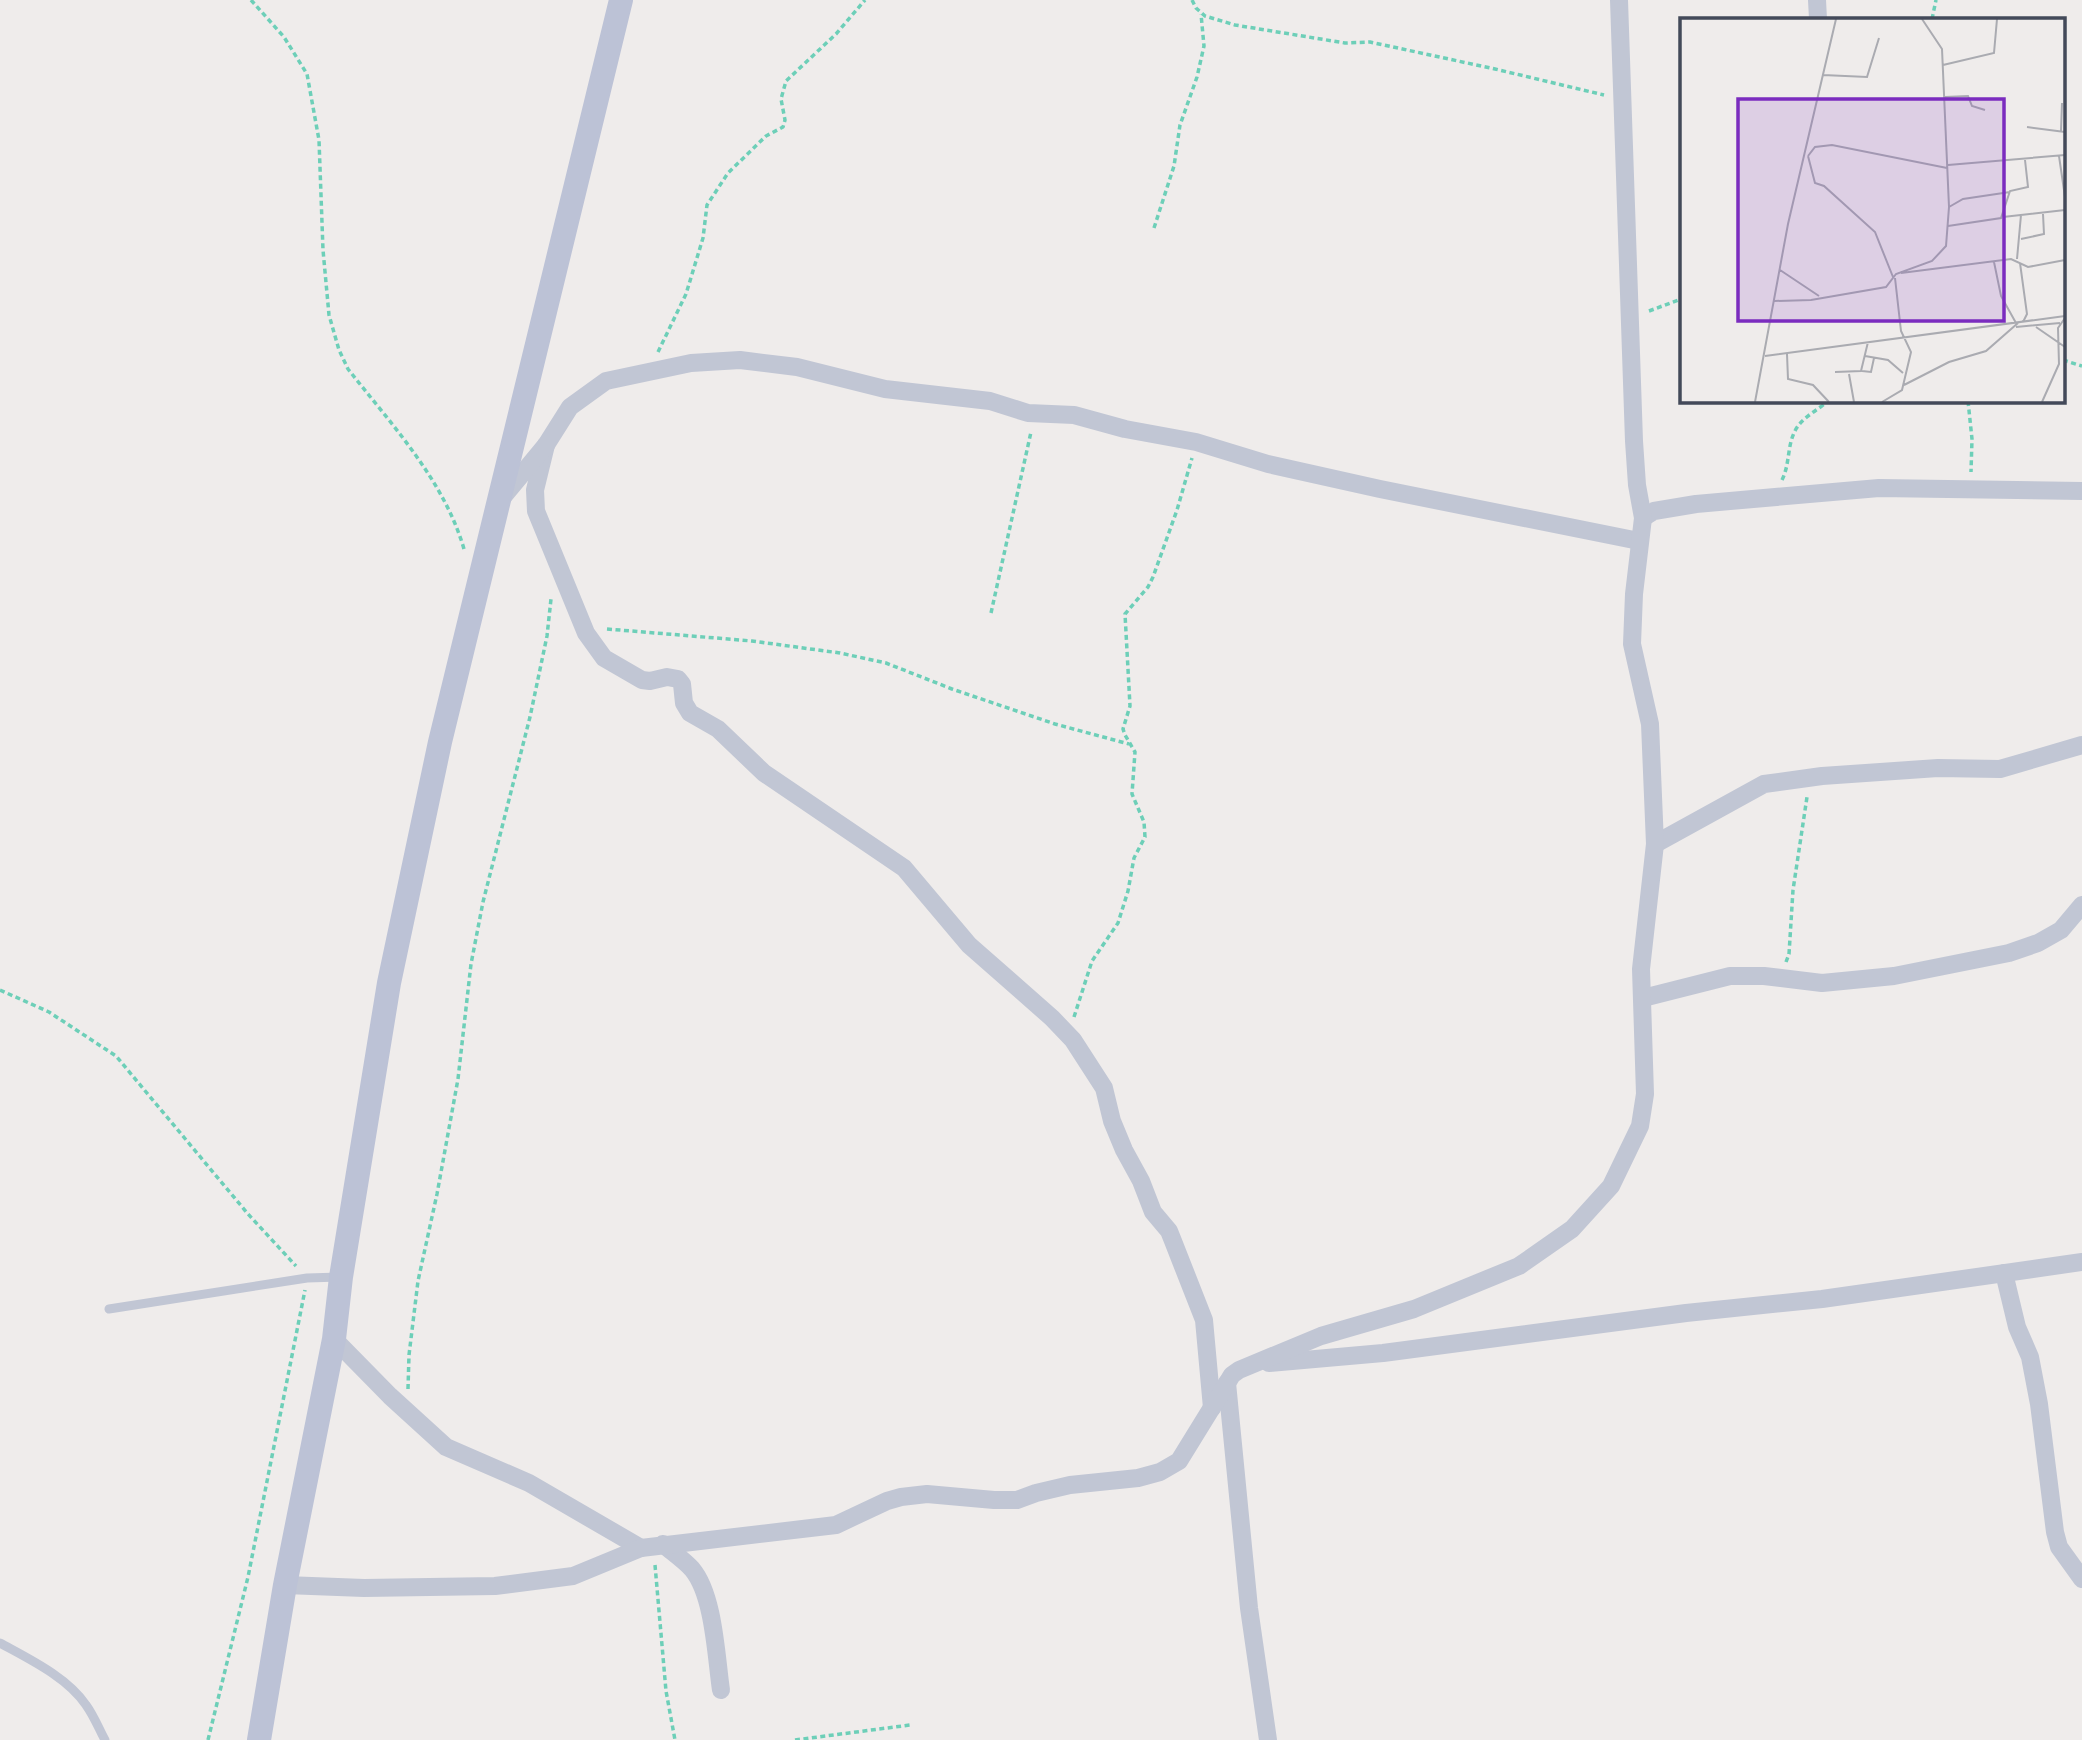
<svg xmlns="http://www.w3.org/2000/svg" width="2082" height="1740" font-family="Roboto,sans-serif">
<rect width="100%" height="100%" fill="#efeceb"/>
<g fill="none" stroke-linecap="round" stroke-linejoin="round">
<g stroke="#6dcfb8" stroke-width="3.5" stroke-dasharray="5 3.5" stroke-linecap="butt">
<path d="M251,0L284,37L307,74L319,140L323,250L329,315L339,350L348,369C391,424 444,480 464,549"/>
<polyline points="1192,0 1196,8 1205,16 1235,25 1345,43 1370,42 1495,69 1604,95"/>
<polyline points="1932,19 1936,0"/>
<polyline points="1154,228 1174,166 1180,125 1197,77 1204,46 1201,14"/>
<polyline points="1649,311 1681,299"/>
<polyline points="658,352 686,294 703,238 707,205 728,173 766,136 783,127 785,120 781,99 786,81 836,34 865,0"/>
<polyline points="2063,360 2082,366"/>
<polyline points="1968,401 1972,439 1971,472"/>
<path d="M1782,480C1790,464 1787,446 1795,431C1801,418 1818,410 1828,401"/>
<polyline points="991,613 1031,432"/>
<polyline points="607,629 752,641 840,653 886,663 952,689 1055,724 1129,744"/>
<polyline points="1786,962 1789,954 1793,890 1807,797"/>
<polyline points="0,990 49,1012 116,1056 248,1214 296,1266"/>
<polyline points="1074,1017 1092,961 1118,923 1128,891 1134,858 1145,837 1144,822 1132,794 1135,752 1125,735 1123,729 1130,706 1125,614 1148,587 1153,577 1177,510 1192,458"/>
<polyline points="408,1389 409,1355 418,1281 437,1194 458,1079 471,964 483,902 530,717 547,636 551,599"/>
<polyline points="655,1565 666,1691 675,1740"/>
<polyline points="208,1740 248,1577 305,1290"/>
<polyline points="795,1740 910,1725"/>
</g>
<g stroke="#c1c6d4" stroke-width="9">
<polyline points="109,1309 307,1278 340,1277"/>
<path d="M0,1643C29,1659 67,1677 86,1705C94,1716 99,1729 105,1740"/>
</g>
<g stroke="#c1c6d4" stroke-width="18">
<polyline points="1817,0 1818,19"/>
<polyline points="546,445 535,490 536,511 586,633 604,658 642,680 650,681 667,677 678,679 682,684 684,703 690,713 718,729 764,773 904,868 969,945 1052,1018 1073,1040 1104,1088 1112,1121 1124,1150 1141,1181 1153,1212 1169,1231 1173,1241 1204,1320 1212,1408"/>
<polyline points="502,498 546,445 570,407 606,381 691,363 740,360 797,367 885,389 990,401 1028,413 1074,415 1125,429 1196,442 1268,464 1380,489 1639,541"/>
<polyline points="1643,518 1654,511 1696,504 1879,488 2082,491"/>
<polyline points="1655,844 1764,784 1822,776 1938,768 2000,769 2082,745"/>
<polyline points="1643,998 1730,976 1764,976 1822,983 1894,976 2009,953 2038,943 2061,930 2082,905"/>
<polyline points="2004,1273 2017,1327 2030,1357 2039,1404 2055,1532 2059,1547 2082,1579"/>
<polyline points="334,1339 390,1396 446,1447 529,1483 641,1548"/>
<polyline points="1269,1363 1383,1353 1686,1313 1822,1299 2082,1262"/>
<polyline points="1227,1383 1249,1608 1268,1740"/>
<path d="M663,1544C672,1552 684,1560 692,1569C714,1595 716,1656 721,1690"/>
<polyline points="285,1585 364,1588 495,1586 573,1576 641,1548 836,1525 887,1501 901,1497 927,1494 994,1500 1017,1500 1036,1493 1070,1485 1138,1478 1160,1472 1179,1461 1232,1375 1239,1370 1321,1336 1414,1309 1519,1266 1572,1229 1611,1186 1640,1126 1645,1094 1641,969 1655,844 1650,724 1632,644 1634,594 1643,518 1637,485 1634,441 1619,0"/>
</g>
<polyline stroke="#bcc2d6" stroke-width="24" points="259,1740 285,1585 334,1339 341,1277 389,983 440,742 621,0"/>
</g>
<g transform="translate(1680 18)">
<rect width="385" height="385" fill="#efeceb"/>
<path fill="none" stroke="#aaabb1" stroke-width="2" d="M263,47L314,35L317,1M143,57L187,59L199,20M265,79L288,78L292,88L305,92M347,109L385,114M381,113L382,85M128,138L135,165L144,168L195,214L213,259M128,138L135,129L152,127L267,150M379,138L385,179M268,147L385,137M269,189L283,181L330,174M323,199L385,192M268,208L321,200L330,173L348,169L345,142M341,221L364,216L363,196M337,241L341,197M314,244L321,278L336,305M340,245L347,296L343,304M100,252L139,278M221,255L331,241L348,249L385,242M94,283L131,282L206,269L216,256L252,243L266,228L269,189L262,31L242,1M336,309L380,305M356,309L385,329M107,336L108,361L133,367L149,384M85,338L385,298M185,338L208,342L223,355M182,353L191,354L194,340M155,354L181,353L188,324M169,356L174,384M224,367L269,344L306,333L338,305M75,384L108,206L156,1M202,384L222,372L231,334L221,313L215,260M362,384L379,346L378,310L385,300"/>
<path fill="#7b2cbf" fill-opacity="0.15" stroke="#7b2cbf" stroke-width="3.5" d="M58,81H324V303H58Z"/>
<rect width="385" height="385" fill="none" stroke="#434959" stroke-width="3.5"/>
</g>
</svg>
